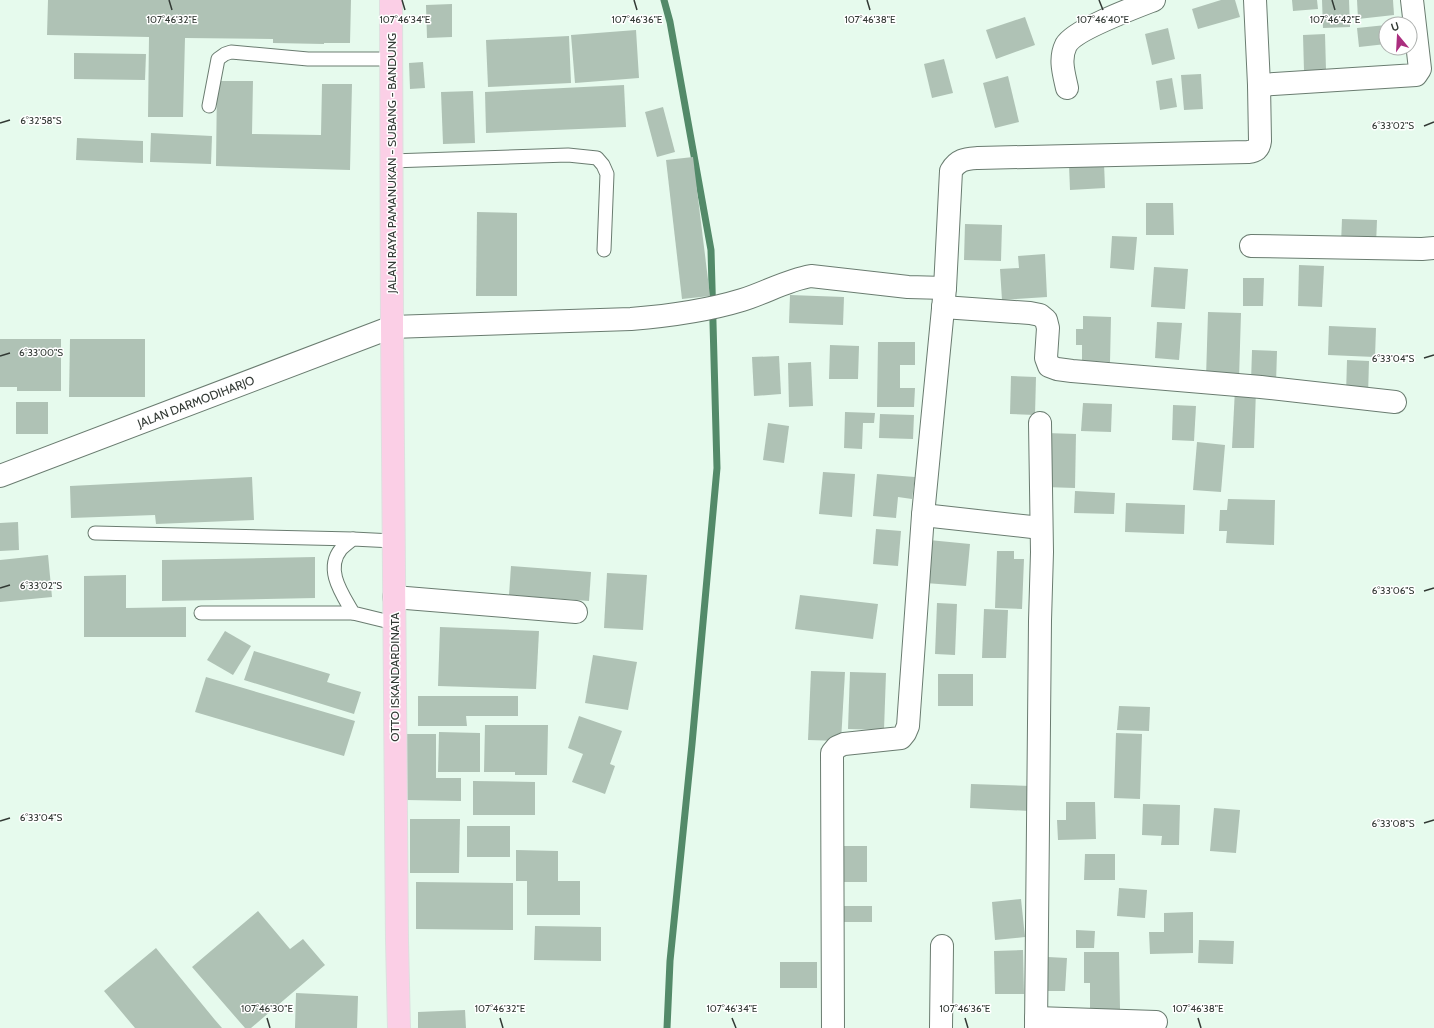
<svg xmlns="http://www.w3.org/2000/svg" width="1434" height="1028" font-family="Cabin,sans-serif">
<rect width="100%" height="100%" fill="#e6faed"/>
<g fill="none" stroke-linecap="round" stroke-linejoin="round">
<polyline stroke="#538a69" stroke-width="7" points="664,0 670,22 711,250 717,468 692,744 670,961 667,1028"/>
</g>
<g fill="#afc2b5">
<polygon points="48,0 351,0 350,43 324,43 324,44 273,43 273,39 185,38 183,117 148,117 149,37 47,35"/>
<polygon points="1221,0 1235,0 1240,17 1198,29 1192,9"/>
<polygon points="1292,0 1317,0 1318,9 1293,11"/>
<polygon points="1322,0 1349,0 1350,27 1323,28"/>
<polygon points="1357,0 1393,0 1394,15 1358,19"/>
<polygon points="452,4 452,37 427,38 426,5"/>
<polygon points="1025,17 1035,45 996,59 986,30"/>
<polygon points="1386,25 1386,44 1359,47 1357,28"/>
<polygon points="1168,28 1175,59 1152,65 1145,34"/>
<polygon points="636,30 639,78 575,83 571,35"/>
<polygon points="1325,34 1326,70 1304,71 1303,35"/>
<polygon points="569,36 571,83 488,87 486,40"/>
<polygon points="74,53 146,54 145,80 74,79"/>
<polygon points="944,59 953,93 932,98 924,64"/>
<polygon points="423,62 425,88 410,89 409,63"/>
<polygon points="1201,74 1203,109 1184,110 1181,75"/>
<polygon points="1008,76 1019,122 995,128 983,83"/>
<polygon points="1172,78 1177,107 1160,110 1156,81"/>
<polygon points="217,81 253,81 252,134 321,135 322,84 352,84 350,170 216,166"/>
<polygon points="624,85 626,127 486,133 485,92"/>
<polygon points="473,91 475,143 443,144 441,92"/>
<polygon points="663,107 675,152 657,157 645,112"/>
<polygon points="151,133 212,136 211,164 150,162"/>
<polygon points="77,138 143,141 143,163 76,160"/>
<polygon points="693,157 710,296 682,299 666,160"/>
<polygon points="1104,163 1105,188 1070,190 1069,165"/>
<polygon points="1146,203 1173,203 1174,235 1146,235"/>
<polygon points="477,212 517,213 517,296 476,296"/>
<polygon points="1342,219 1377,220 1376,245 1341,244"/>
<polygon points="965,224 1002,225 1001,261 964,260"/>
<polygon points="1112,236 1137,237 1134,270 1110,268"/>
<polygon points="1045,254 1047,297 1002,300 1000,269 1019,268 1018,256"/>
<polygon points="1299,265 1324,266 1322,307 1298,306"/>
<polygon points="1154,267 1188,269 1185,309 1151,307"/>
<polygon points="1243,278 1264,278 1263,306 1243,306"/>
<polygon points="790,295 844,297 843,325 789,323"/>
<polygon points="1208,312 1241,313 1239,379 1206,378"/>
<polygon points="1083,316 1111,317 1110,362 1082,361 1082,345 1076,345 1076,329 1083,329"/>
<polygon points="1157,322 1182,323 1179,360 1155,358"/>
<polygon points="1329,326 1376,328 1375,357 1328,355"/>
<polygon points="0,339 61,339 61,391 17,391 17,387 0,387"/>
<polygon points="70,339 145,339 145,397 69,397"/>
<polygon points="878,342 915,342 915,365 900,365 900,388 915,388 914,407 877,407"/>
<polygon points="830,345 859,346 858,379 829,379"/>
<polygon points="1252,350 1277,351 1276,384 1251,383"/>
<polygon points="779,356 781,394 754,396 752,357"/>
<polygon points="1347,360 1369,361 1368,396 1346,395"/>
<polygon points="811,362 813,406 789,407 788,363"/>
<polygon points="1011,376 1036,377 1035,415 1010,414"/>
<polygon points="1235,389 1256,390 1254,448 1232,448"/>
<rect x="16" y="402" width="32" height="32"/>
<polygon points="1083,403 1112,404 1111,432 1081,431"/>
<polygon points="1173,405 1196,406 1194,441 1172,440"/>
<polygon points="845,412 875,413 874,423 863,423 862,449 844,448"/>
<polygon points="880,414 914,415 913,439 879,438"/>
<polygon points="768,423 789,426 784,463 763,460"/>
<polygon points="1046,433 1076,434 1075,488 1045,487"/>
<polygon points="1197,442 1225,445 1221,492 1193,490"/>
<polygon points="823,472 855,474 852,517 819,514"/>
<polygon points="877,474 915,477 912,499 898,497 896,518 873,516"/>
<polygon points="252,477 254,520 156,524 155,515 71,518 70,486"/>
<polygon points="1075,491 1115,493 1114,514 1074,513"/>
<polygon points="1228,499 1275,500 1274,545 1226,543 1227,531 1219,531 1220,510 1227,510"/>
<polygon points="1126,503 1185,505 1184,534 1125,532"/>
<polygon points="18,522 19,550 0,551 0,523"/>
<polygon points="876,529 901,531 898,566 873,564"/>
<polygon points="929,540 970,544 966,586 925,583"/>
<polygon points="997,551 1014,551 1014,559 1024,559 1022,609 995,608"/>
<polygon points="48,555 52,597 0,602 0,560"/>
<polygon points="315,557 315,598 162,601 162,560"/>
<polygon points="511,566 591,572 589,601 509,595"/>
<polygon points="607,573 647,575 643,630 604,628"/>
<polygon points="126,575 126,608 186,607 186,637 84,637 84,576"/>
<polygon points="800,595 878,604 873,639 795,629"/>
<polygon points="937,603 957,604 955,655 935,654"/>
<polygon points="984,609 1008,610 1006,658 982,658"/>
<polygon points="440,627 539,631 536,689 438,686"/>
<polygon points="225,631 251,646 233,675 207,660"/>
<polygon points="254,651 330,674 327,682 361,692 354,714 244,680"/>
<polygon points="593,655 637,662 628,710 585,703"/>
<polygon points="811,671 845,672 841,741 808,740"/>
<polygon points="850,672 886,673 884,730 848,729"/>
<rect x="938" y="674" width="35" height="32"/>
<polygon points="206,677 355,721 344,756 195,712"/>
<polygon points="418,696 518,696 518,716 466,716 467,726 418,726"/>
<polygon points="1119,706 1150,707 1149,731 1117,730"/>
<polygon points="579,716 622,731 610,764 615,766 605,794 572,782 583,754 568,748"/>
<polygon points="485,725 548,725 547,775 515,775 515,772 484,772"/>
<polygon points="439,732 480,733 480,772 438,772"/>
<polygon points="1116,733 1142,734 1140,799 1114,798"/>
<polygon points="407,734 436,734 436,778 461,778 461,801 406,800"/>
<polygon points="473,781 535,782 535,815 473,815"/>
<polygon points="971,784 1031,786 1030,811 970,808"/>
<polygon points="1066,802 1095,802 1096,839 1058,840 1057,820 1066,820"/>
<polygon points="1143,804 1180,805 1179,845 1161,845 1162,836 1142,835"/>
<polygon points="1214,808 1240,810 1236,853 1210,851"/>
<polygon points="410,819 460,819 459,873 410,873"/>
<rect x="467" y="826" width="43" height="31"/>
<rect x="844" y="846" width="23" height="36"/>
<polygon points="516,850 558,851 558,881 580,881 580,915 527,915 527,881 516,881"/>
<polygon points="1085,854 1115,854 1115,880 1084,880"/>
<polygon points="416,882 513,883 513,930 416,929"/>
<polygon points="1119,888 1147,890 1145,918 1117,916"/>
<polygon points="1021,899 1025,937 995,940 992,902"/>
<rect x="841" y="906" width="31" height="16"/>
<polygon points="258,911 290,949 303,939 325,965 251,1028 245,1028 192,967"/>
<polygon points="1193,912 1193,953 1150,954 1149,932 1164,932 1164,913"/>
<polygon points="535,926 601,927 601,961 534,960"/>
<polygon points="1076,930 1095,931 1094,948 1076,948"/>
<polygon points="1199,940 1234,941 1233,964 1198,963"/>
<polygon points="156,948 215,1020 222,1028 135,1028 104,991"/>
<polygon points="1023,950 1024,994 995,994 994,951"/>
<polygon points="1084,952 1119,952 1120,1009 1090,1009 1090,983 1084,983"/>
<polygon points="1048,957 1067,958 1065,991 1046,991"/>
<rect x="780" y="962" width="37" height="26"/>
<polygon points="296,993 358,996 357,1028 295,1028"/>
<polygon points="465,1010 466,1028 418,1028 418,1012"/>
</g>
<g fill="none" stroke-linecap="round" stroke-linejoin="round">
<g stroke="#6a7c70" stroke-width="15">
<g id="service">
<polyline points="209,106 218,59 225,54 231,52 308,59 391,59"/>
<polyline points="391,161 568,155 597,158 603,165 607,174 604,250"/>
<polyline points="95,533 353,539"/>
<path d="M393,541L353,539C349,542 344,546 341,549C324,570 343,595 353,613L394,623"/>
<polyline points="201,613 353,613"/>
</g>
</g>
<g stroke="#6a7c70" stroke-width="24">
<g id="minor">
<polyline points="1259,85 1416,75 1420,69 1412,0"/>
<path d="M1067,88C1064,74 1059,59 1066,45C1074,30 1136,7 1154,0"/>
<polyline points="1251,246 1422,249 1434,248"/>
<polyline points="943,307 1030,313 1040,315 1046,320 1048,328 1046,358 1049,366 1057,369 1072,371 1261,387 1395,402"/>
<path d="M392,327L631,319C668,316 706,311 742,300C765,293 787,280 811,276L908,287L945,288"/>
<polyline points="923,515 1041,528"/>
<polyline points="394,597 576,612"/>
<polyline points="1036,1018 1156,1022"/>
<path d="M833,1028L832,753L837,747L844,744L901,738L905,733L908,726L923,515L945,288L951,171C958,159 966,159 978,158L1248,152C1256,151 1259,149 1260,141L1259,85L1255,0"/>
<polyline points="941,1028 942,946"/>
<polyline points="1036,1028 1040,621 1042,552 1040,423"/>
</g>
</g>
<g stroke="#6a7c70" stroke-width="24">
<polyline id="tertiary" points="0,476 392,327"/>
</g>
<g stroke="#dedfdf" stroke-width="24">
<polyline id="primary" points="391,0 392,327 397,941 399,1028"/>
</g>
<use href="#service" stroke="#fff" stroke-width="13"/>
<use href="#minor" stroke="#fff" stroke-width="22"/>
<use href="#tertiary" stroke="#fff" stroke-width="22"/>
<use href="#primary" stroke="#fbcfe6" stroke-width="22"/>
</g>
<path fill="none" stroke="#323934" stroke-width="1.5" d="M169,0L172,10M402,0L405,10M634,0L637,10M867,0L870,10M1099,0L1103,10M1332,0L1335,10M0,123L10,120M1424,126L1434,122M0,356L10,353M1424,358L1434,355M0,588L10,585M1424,591L1434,588M0,821L10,818M1424,823L1434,820M267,1018L270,1028M500,1018L503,1028M732,1018L736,1028M965,1018L968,1028M1198,1018L1201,1028"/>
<g text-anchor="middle" stroke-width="3" stroke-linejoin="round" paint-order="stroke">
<g font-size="12" fill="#323934" stroke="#fff">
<text transform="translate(392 163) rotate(-90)" y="4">JALAN RAYA PAMANUKAN - SUBANG - BANDUNG</text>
<text transform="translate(196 402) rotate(-21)" y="4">JALAN DARMODIHARJO</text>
<text transform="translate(395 677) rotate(-90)" y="4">OTTO ISKANDARDINATA</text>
</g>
</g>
<g font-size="10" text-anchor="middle" fill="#323934" stroke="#fff" stroke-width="3" stroke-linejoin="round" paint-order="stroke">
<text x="172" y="23">107°46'32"E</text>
<text x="405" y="23">107°46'34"E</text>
<text x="637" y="23">107°46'36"E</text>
<text x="870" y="23">107°46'38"E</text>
<text x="1103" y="23">107°46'40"E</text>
<text x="1335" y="23">107°46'42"E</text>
<text x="41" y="124">6°32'58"S</text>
<text x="1393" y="129">6°33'02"S</text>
<text x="41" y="356">6°33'00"S</text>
<text x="1393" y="362">6°33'04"S</text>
<text x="41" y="589">6°33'02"S</text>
<text x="1393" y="594">6°33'06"S</text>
<text x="41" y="821">6°33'04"S</text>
<text x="1393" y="827">6°33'08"S</text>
<text x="267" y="1012">107°46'30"E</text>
<text x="500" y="1012">107°46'32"E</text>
<text x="732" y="1012">107°46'34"E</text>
<text x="965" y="1012">107°46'36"E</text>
<text x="1198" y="1012">107°46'38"E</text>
</g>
<g transform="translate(1398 36) rotate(342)"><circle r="19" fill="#ffffff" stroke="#adb0ae"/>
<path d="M0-3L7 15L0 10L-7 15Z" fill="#ab2e7f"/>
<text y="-6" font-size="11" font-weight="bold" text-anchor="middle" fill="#323934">U</text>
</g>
</svg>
